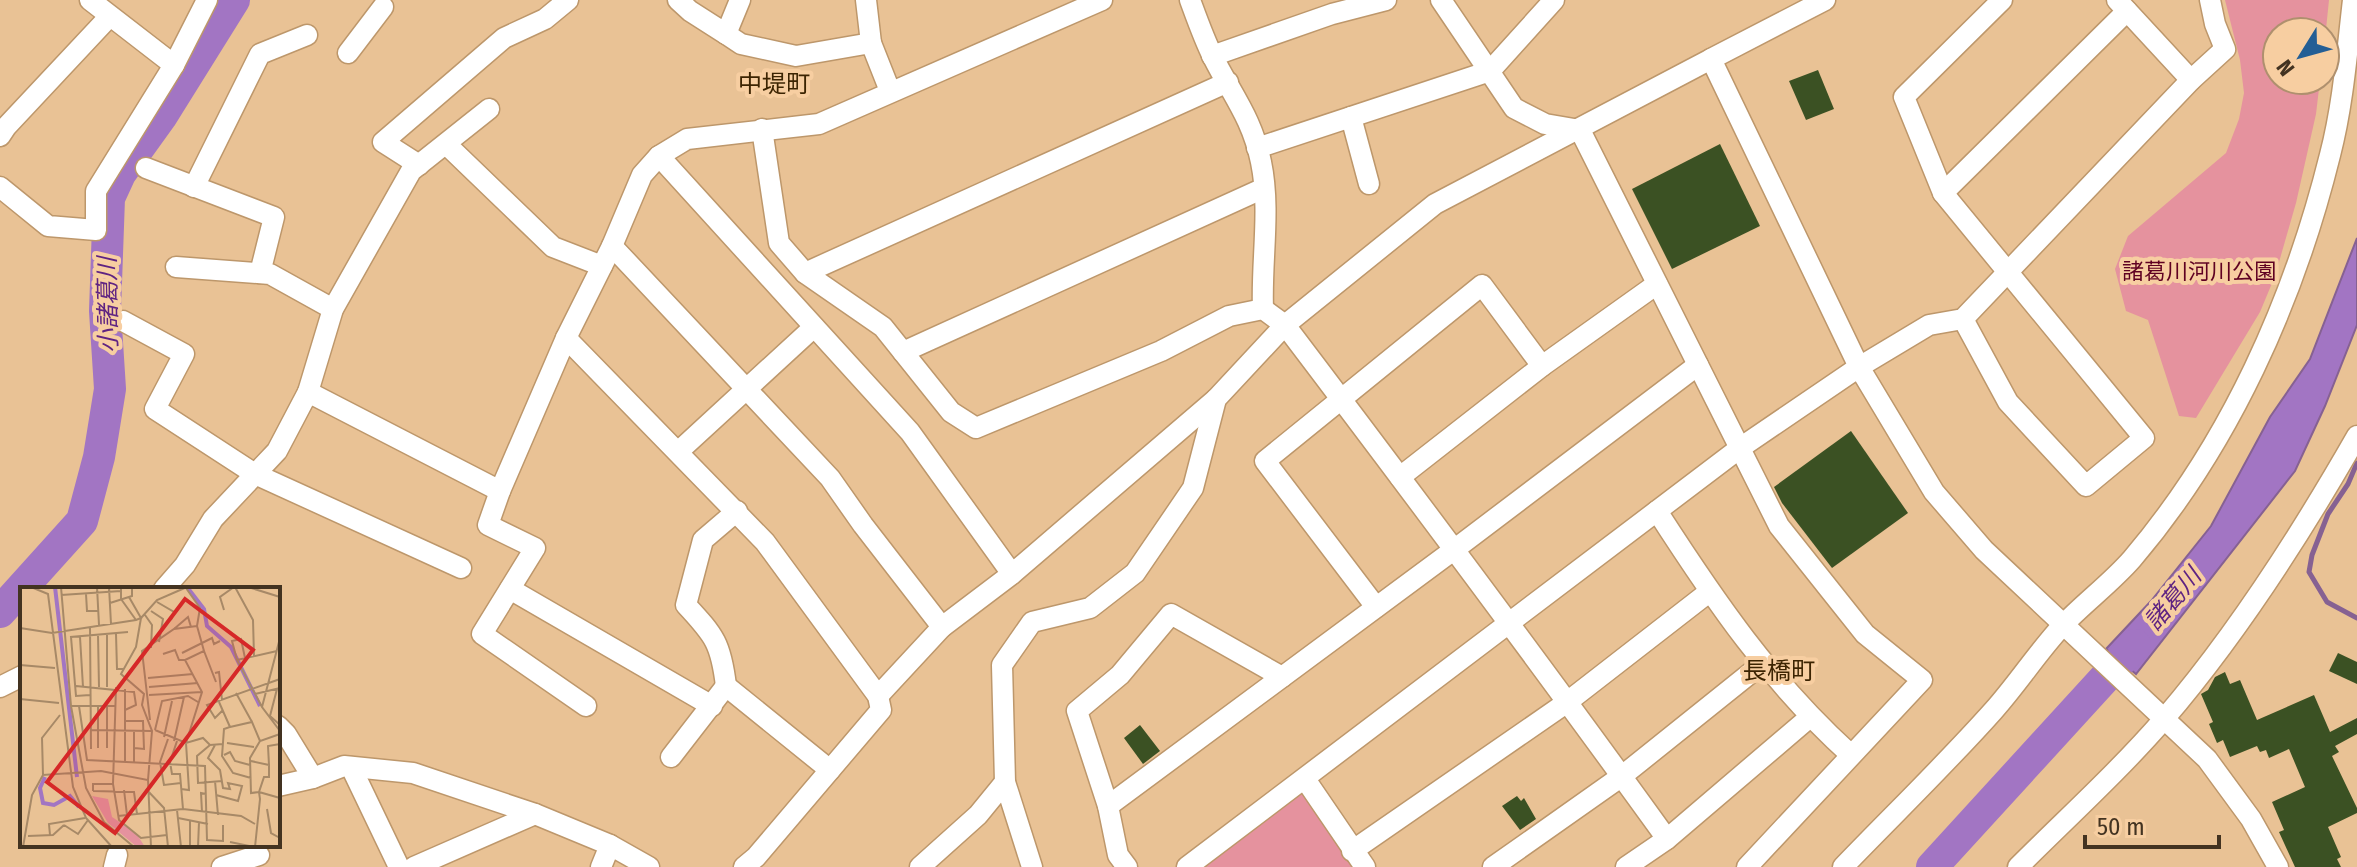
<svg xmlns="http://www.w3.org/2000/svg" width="2357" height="867" font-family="'Fira Sans Condensed','Noto Sans JP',sans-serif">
<rect width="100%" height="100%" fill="#e9c295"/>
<g fill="#e5929e">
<polygon points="2225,0 2329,0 2325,39 2325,32 2277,32 2277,80 2320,80 2316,114 2296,203 2275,276 2260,312 2196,418 2179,416 2148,320 2126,311 2115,269 2128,236 2226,153 2239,119 2244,93 2240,60"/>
<polygon points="1293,793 1303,794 1358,867 1199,867"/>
</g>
<polygon fill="#a275c3" stroke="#866192" stroke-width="2" points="2357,238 2357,325 2325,406 2295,471 2136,674 2106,649 2151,601 2211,526 2270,417 2310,359"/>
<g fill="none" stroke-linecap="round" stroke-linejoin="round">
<polyline stroke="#866192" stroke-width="5" points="2357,463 2348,484 2328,514 2312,555 2309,572 2327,602 2357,618"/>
<g stroke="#a275c3" stroke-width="32">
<polyline points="0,612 82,521 99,457 110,389 105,311 109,198 120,174 161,117 234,0"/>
<polyline points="1932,867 2135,645"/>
</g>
</g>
<g fill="#3b5123">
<polygon points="1818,70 1834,109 1806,120 1789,81"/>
<polygon points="1720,144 1760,226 1672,269 1632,189"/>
<polygon points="1851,431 1908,513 1832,568 1782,503 1774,487"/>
<polygon points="2338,653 2357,662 2357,684 2329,671"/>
<polygon points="2225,672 2230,684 2240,680 2257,720 2314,695 2330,732 2357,718 2357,734 2335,746 2339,752 2332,756 2357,808 2357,813 2328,827 2341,857 2337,859 2341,867 2295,867 2279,832 2284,830 2272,802 2305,787 2289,749 2269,758 2266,750 2260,752 2257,746 2230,757 2223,740 2217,743 2209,724 2213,722 2201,694 2208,690 2215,677"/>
<polygon points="1140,725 1160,751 1143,764 1124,738"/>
<polygon points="1517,796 1521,801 1524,798 1536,819 1520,830 1502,806"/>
</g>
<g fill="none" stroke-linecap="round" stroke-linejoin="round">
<g stroke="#bd976b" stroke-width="23">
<g id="minor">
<polyline points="90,0 174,65 207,0"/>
<polyline points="678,0 690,11 726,34 740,0"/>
<polyline points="866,0 871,43"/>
<path d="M1190,0C1197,19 1204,39 1213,57C1232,95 1252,118 1261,162C1271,210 1261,261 1263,309"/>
<polyline points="1441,0 1514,108 1545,124 1580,130 1779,526 1865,634 1922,680 1747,867"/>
<polyline points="1825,0 1711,59 1859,367 1934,492 1984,550 2207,759 2251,819 2278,867"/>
<polyline points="2117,0 2191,80"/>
<polyline points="726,34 741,44 796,56 871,43 890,91"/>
<polyline points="348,53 383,7"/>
<polyline points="1212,56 1332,14 1386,0"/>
<polyline points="1351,117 1369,184"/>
<path d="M762,129L779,243L805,273L883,327L951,412L976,428L1161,351L1229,316L1263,309L1285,325C1414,495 1542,666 1667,839"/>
<polyline points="0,136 6,127 109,17"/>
<polyline points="446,144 553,247 602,266"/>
<polyline points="1257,148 1490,71 1554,0"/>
<polyline points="659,156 910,432 1012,574"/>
<polyline points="419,165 383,142 504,38 545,19 568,0"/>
<polyline points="146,168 274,217 260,273"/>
<polyline points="0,187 48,226 96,230 96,191 174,65"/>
<polyline points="194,187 260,54 307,35"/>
<polyline points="1943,193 2127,11"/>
<polyline points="612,246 830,478 863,525 942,627"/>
<polyline points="176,267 270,274 333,309"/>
<polyline points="805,273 1228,82"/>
<polyline points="1963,319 2008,402 2086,486 2144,438 1943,193 1904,97 2002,0"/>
<polyline points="123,321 184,354 155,409 255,474 461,568"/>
<polyline points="566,338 765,542 878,696 881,710 756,857 744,867"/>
<polyline points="903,352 1264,188"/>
<polyline points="308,392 333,309 411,171 489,109"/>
<polyline points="679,451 814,327"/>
<polyline points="1400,477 1542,366 1657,284"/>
<polyline points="500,491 488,525 535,548 482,634 586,706"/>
<path d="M1657,511C1715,601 1771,683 1851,755"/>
<polyline points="164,589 185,565 213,519 277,451 308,392 500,491 566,338 612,246 642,175 659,156 687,139 819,124 1102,0"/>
<polyline points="510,589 712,706"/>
<polyline points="1376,607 1265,461 1482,285 1542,366"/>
<path d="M726,686C721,644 715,636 686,605L703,540L737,511"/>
<polyline points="0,687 22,676"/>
<polyline points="878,696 942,627 1012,574 1216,399"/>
<polyline points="278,726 286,734 313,778 344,766 413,773 535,814 610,845 649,867"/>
<polyline points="671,757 726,686 830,770"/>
<polyline points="351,767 399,867"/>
<polyline points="1305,779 1365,867"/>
<polyline points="278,786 313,778"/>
<polyline points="1108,806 1455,549 1698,365"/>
<polyline points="1352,851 1566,703 1709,592"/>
<polyline points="114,867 117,855"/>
<polyline points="222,867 259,855"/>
<polyline points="414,867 535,814"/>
<polyline points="601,867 610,845"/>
<polyline points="920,867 978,815 1005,782"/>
<polyline points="1032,867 1005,782 1002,665 1032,622 1090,608 1135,573 1193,488 1216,399 1285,325 1435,204 1711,59"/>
<polyline points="1127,867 1118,855 1108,806 1077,711 1120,675 1171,614 1282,677"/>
<polyline points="1187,867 1740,448 1859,367 1929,325 1963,319 2191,80 2225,49 2215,24 2210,0"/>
<polyline points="1493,867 1622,776 1763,663"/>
<polyline points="1626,867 1667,839 1810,717"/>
<path d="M1843,867C1893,815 1946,764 1994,710C2018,683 2038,652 2062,626C2085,602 2111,583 2132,559C2230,444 2294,300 2330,155C2343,105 2347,52 2353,0"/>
<path d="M2018,867C2067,818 2119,771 2164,719C2238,633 2301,534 2357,436"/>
</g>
</g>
<use href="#minor" stroke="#fff" stroke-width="20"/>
</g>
<g text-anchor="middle" stroke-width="8" stroke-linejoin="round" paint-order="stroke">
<g font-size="22" fill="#5f0122" stroke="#f7cea1">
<text x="2199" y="279">諸葛川河川公園</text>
</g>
<g font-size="24" fill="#3c2402" stroke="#f7cea1">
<text x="774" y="92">中堤町</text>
<text x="1779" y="679">長橋町</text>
</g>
<g font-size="24" font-style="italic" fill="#5f2382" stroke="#f7cea1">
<text transform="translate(108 305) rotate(-91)" y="8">小諸葛川</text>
<text transform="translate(2173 599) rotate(-50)" y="8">諸葛川</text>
</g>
</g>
<g transform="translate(20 587)">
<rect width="260" height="260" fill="#e9c295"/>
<path d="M72,209L88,212L92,230L116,246L125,260H117L88,236Z" fill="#e5929e"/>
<path fill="none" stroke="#a275c3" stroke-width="4" d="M35,0L57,190M167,0L184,22L187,39L211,60L240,119M25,190L20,201L23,216L34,218L50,209L59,220"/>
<path fill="none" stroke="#a78967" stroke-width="2" d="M11,0L28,7L53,200L66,231L92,260M41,0L51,119L66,201L84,235L114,260M77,0L79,38M89,0L91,37M101,0V12L116,33M215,0L233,33L234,69M228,0L260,10M66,7L67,24H79M41,8L101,4M137,15L154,25L151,33M90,16L112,9V0M204,23L200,10L214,0M131,24L143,32L139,55M125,28L132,38L131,61M70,40L71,162M0,41L32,46L116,33L121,31L109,10M154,42L168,30L171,40M96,47L97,82H103M78,48L79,100M87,48V100M60,50L63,100M260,51L242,120L260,144M184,64L196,95M162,66L192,51L194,57L200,54M143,67L155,63L159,73H165M217,73L212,54L221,52L225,71M0,78L35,81M195,86L199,85L202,113M128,91L173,87M56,99L114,105L116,118L105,123M96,100L93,197L99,233L121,251L147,248M129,100L178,96M257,102L250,129L260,138M216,106L232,135M235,107L260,101M70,108L56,109L51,50L108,45M129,108L182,105M0,112L39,116M199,115L210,140L204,142L202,169L213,186L231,191M51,119H96M59,119L67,173L185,179L187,253L203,254V238M242,120L217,73L257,64M203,123L195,131L187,118L260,92M40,128L22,151L23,188L81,184L128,193L131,260M130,133L122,64L154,42L177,39M105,134H123L124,162L114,161M210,140L232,135L240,154M70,143L131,144M135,143L166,156L183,151L190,158L203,157M135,143L142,114L168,109L178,115M144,150L152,114M148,152L140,175L144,198L161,196M154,154L164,110M157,154L150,175L152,187H160L163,222M207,156L234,160M190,158L177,169L178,196L202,194M195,158L188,171L200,183L203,201L210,202L208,196L222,199L218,214L196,208M78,161V118M87,161V118M204,168L210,165L215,174L230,178M105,174V102M231,174L249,178L248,159L260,157M114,175V144M249,178V190H244L239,205L260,211M128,193L132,144L122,118L124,107L101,87L116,60L121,31L137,13L167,0M195,194L198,228M126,202L144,221L148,260M161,202L169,203L166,156L182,105L165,73L184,64L177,39L180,21L166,1M104,203L107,228M73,204L114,205L117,227M73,204V197H93M247,222L251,246L260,251M157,223L161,260M182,225L181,206L186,207M98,229L163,222L221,229L235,237M158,231L188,237M170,233V260M44,238L58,247L68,233M30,248L29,237L65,231M8,249L33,248L44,238M210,255L234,260M3,260L12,208L23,188M178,260L179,235M235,260L240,212L239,205L231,206L230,171L240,154L260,147"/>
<path fill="#d62828" fill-opacity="0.15" stroke="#d62828" stroke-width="4" d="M165,12L233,63L95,246L27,195Z"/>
<rect width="260" height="260" fill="none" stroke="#433321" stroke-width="4"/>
</g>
<g transform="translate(2301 56) rotate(233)"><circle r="38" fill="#f7cea1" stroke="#af906e" stroke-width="2"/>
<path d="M0-6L14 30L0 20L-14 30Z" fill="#235e95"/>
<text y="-12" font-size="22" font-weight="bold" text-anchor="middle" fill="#433321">N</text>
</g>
<path d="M2085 835v12h134v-12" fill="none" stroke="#433321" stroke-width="4"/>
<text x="2097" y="835" font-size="24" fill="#433321" stroke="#f7cea1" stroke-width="6" paint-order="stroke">50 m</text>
</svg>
